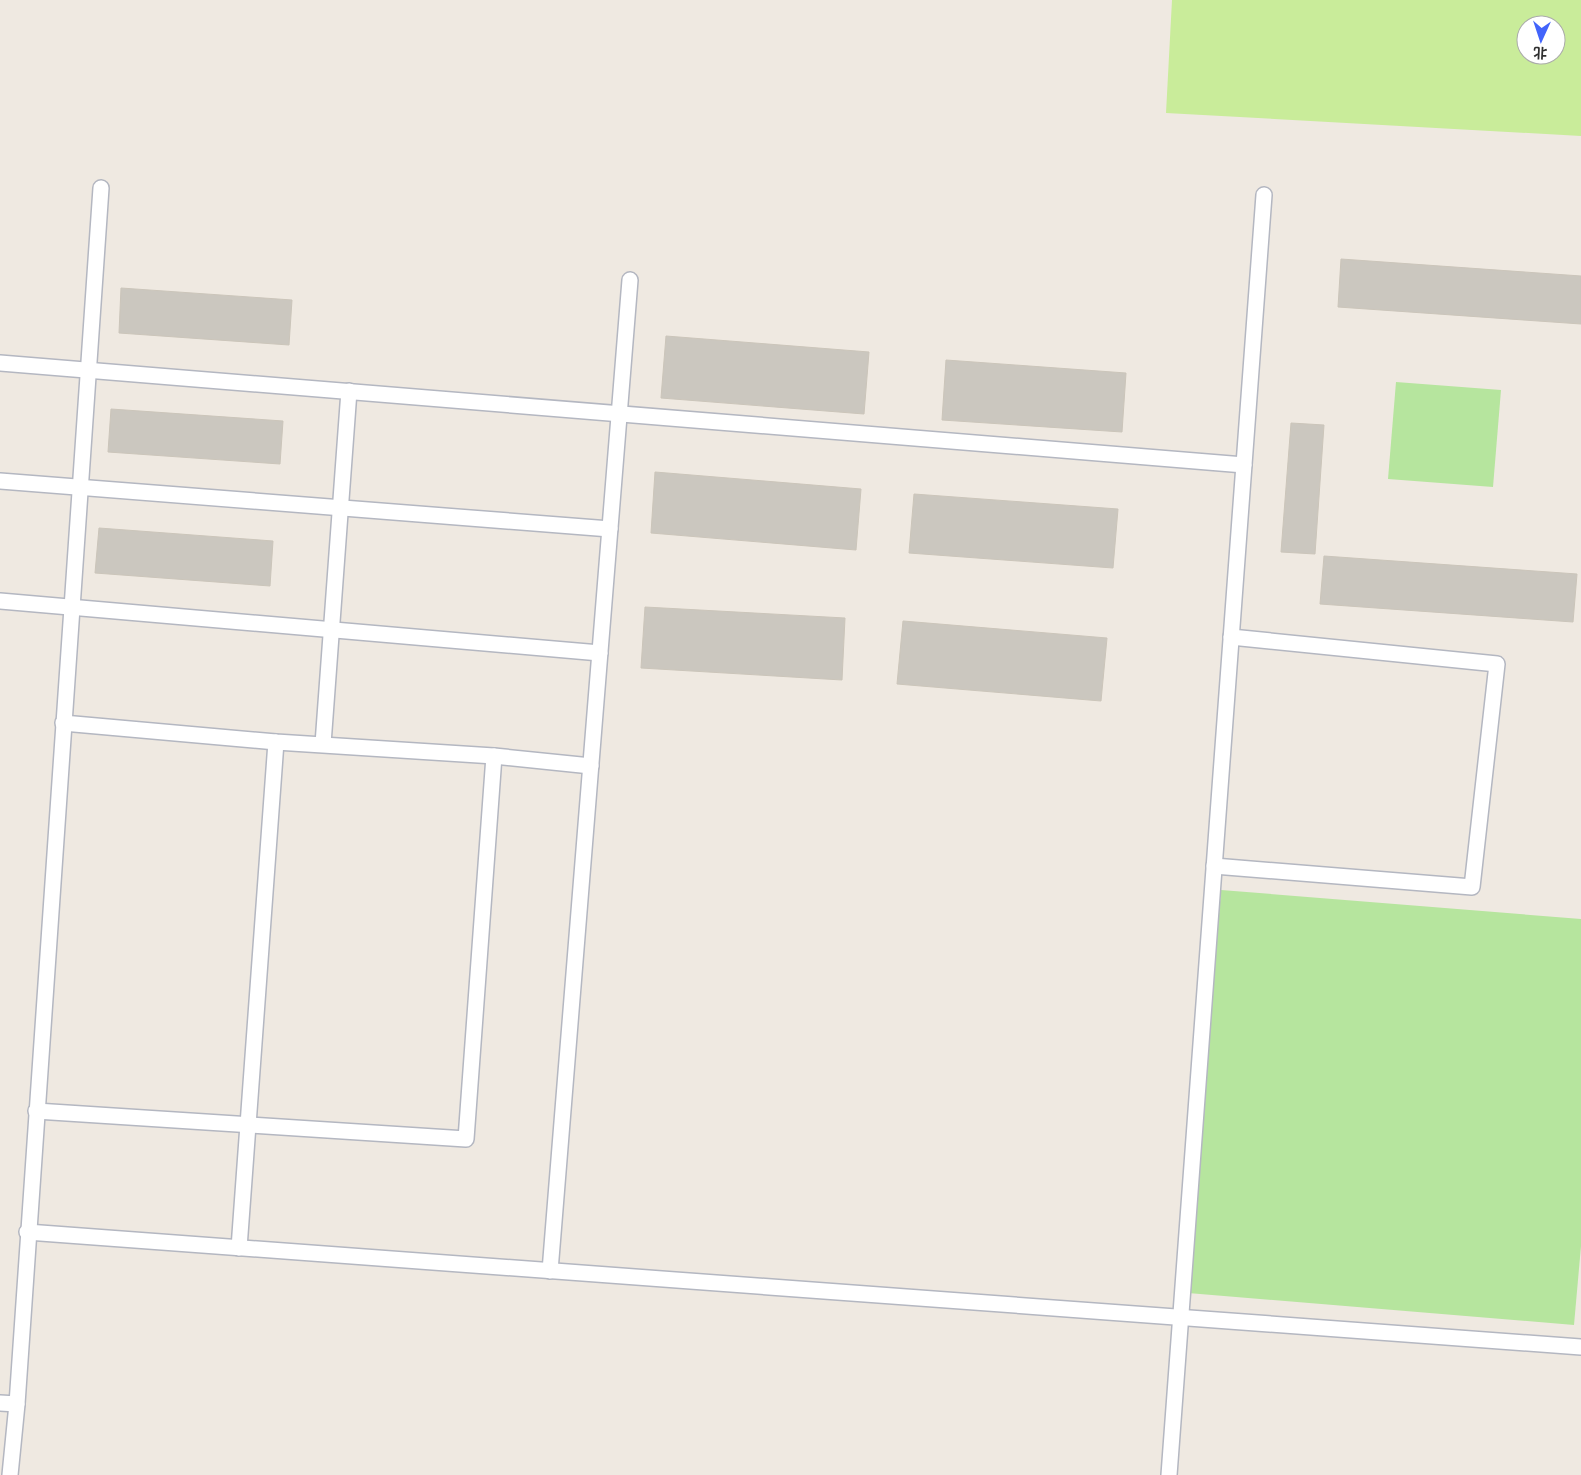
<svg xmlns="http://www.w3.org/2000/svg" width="1581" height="1475" font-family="'Sofia Sans Condensed','Noto Sans SC',sans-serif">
<rect width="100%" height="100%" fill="#efe9e1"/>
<g fill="#b6e59e">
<polygon points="1396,382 1501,390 1493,487 1388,479"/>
<polygon points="1221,890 1581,919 1581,1246 1574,1325 1188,1293"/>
</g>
<path fill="#c9ec9a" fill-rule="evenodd" d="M1172,0H1581V136L1166,113ZM1526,25H1556V55H1526Z"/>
<g fill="#cbc7bf" stroke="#cbc5ba">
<polygon points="1341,259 1581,276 1581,324 1338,307"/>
<polygon points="121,288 292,300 289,345 119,333"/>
<polygon points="666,336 869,352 864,414 661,398"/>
<polygon points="946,360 1126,373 1122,432 942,420"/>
<polygon points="111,409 283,421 280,464 108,452"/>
<polygon points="1291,423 1324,425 1315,554 1281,552"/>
<polygon points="655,472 861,489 856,550 651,533"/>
<polygon points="914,494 1118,509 1113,568 909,553"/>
<polygon points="99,528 273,541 270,586 95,573"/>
<polygon points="1324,556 1577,574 1573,622 1320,604"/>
<polygon points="645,607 845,618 842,680 641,668"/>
<polygon points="903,621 1107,638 1101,701 897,684"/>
</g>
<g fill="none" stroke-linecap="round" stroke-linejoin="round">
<g stroke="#b4b7c1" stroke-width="18">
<g id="service">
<polyline points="0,363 1244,465"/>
<polyline points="0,481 610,529"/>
<polyline points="0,601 600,653"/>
<polyline points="63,723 276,742 494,756 591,766"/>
<polyline points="323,744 349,391"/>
<polyline points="1214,866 1472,887 1497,664 1231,637"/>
<polyline points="36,1111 466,1139 494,756"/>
<polyline points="27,1232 1581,1347"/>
<polyline points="239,1248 276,742"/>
<polyline points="550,1271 630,280"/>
<polyline points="0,1403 17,1404"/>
<polyline points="10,1475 17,1404 101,188"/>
<polyline points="1169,1475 1264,195"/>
</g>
</g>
<use href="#service" stroke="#fff" stroke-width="15"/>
</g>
<g transform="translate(1541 40) rotate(183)"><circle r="24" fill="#ffffff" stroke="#ababab"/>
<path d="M0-4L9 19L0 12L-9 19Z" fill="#4264fb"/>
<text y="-8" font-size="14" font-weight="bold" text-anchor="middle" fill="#2e2e2e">北</text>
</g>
</svg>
